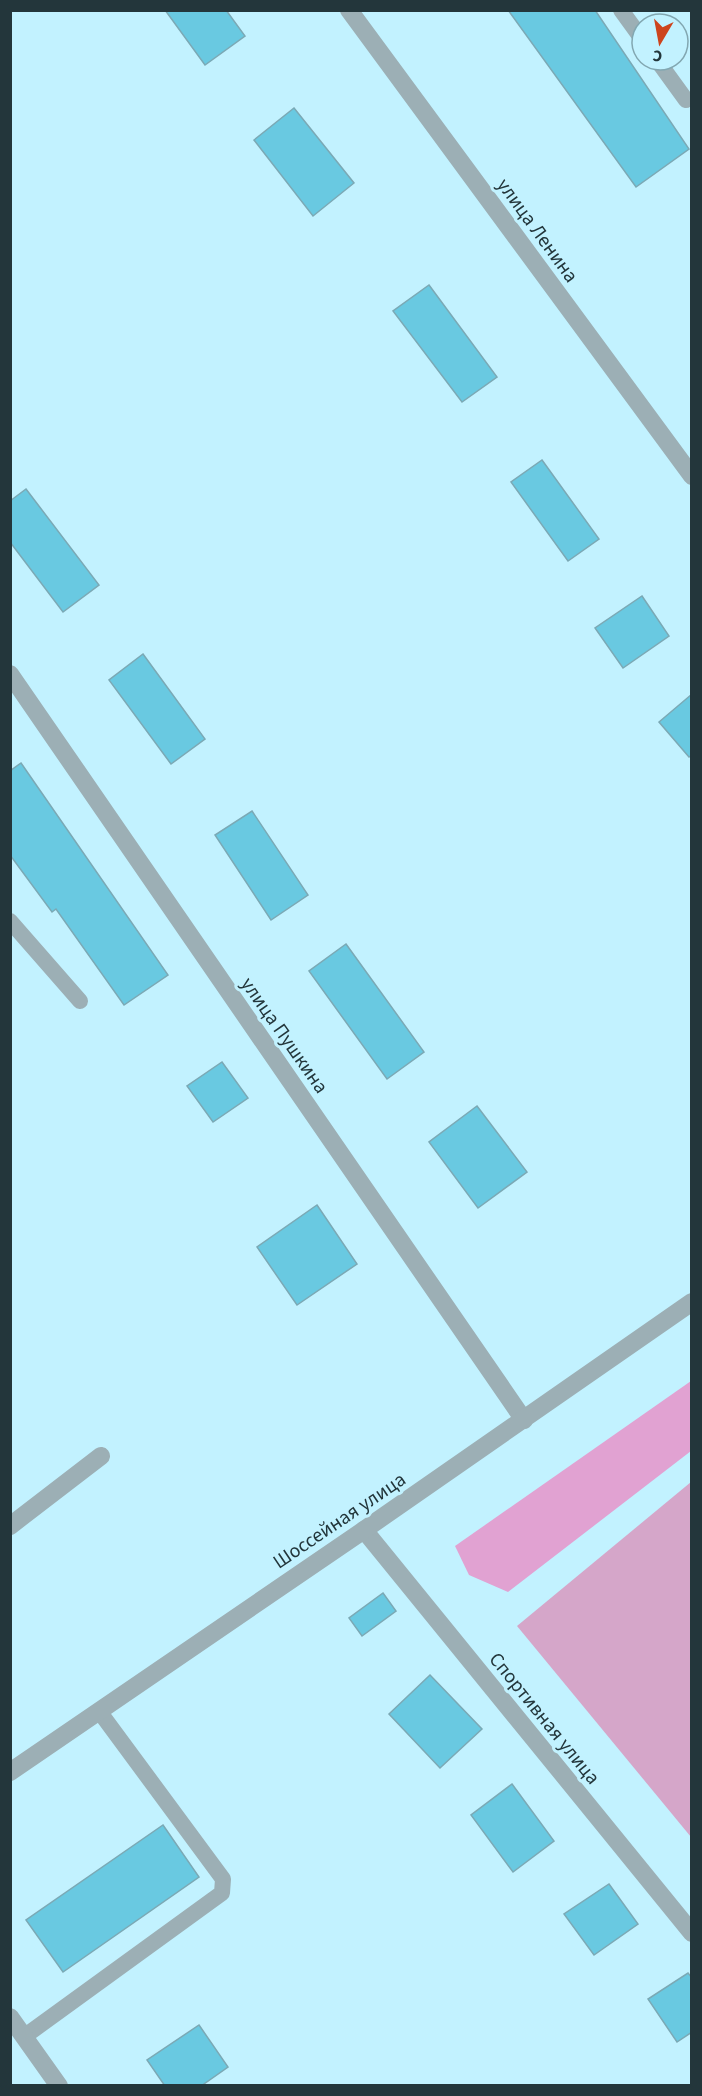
<svg xmlns="http://www.w3.org/2000/svg" width="702" height="2096" font-family="'Source Sans 3',sans-serif">
<rect width="100%" height="100%" fill="#c2f2ff"/>
<polygon fill="#d5a6c9" points="691,1482 691,1837 517,1626"/>
<polygon fill="#e1a2d2" points="691,1381 691,1451 508,1592 469,1575 455,1546"/>
<g fill="#69c9e1" stroke="#7ba9b5" stroke-width="1.5">
<polygon points="165,10 226,10 245,36 205,65"/>
<polygon points="508,10 595,10 689,149 636,187"/>
<polygon points="294,108 354,183 313,216 254,140"/>
<polygon points="429,285 497,377 462,402 393,311"/>
<polygon points="542,460 599,539 568,561 511,482"/>
<polygon points="26,489 99,585 63,612 10,542 10,501"/>
<polygon points="642,596 669,636 623,668 595,628"/>
<polygon points="143,654 205,739 171,764 109,680"/>
<polygon points="692,694 692,755 689,757 659,722"/>
<polygon points="21,763 168,975 124,1005 56,909 52,912 10,855 10,771"/>
<polygon points="252,811 308,895 271,920 215,835"/>
<polygon points="346,944 424,1052 387,1079 309,971"/>
<polygon points="222,1062 248,1098 213,1122 187,1086"/>
<polygon points="477,1106 527,1172 478,1208 429,1142"/>
<polygon points="317,1205 357,1264 297,1305 257,1247"/>
<polygon points="383,1593 396,1611 362,1636 349,1618"/>
<polygon points="430,1675 482,1729 440,1768 389,1714"/>
<polygon points="512,1784 554,1841 513,1872 471,1815"/>
<polygon points="163,1825 199,1877 63,1972 26,1920"/>
<polygon points="609,1884 638,1924 594,1955 564,1914"/>
<polygon points="688,1973 692,1978 692,2032 677,2042 648,1999"/>
<polygon points="199,2025 228,2067 201,2086 165,2086 147,2060"/>
</g>
<g fill="none" stroke-linecap="round" stroke-linejoin="round">
<g stroke="#9cafb5" stroke-width="16">
<polyline points="621,10 642,39"/>
<polyline points="657,60 686,100"/>
<polyline points="10,921 80,1001"/>
<polyline points="25,2036 222,1893 223,1879 99,1711"/>
</g>
<g stroke="#9cafb5" stroke-width="18">
<polyline points="10,674 524,1420"/>
<polyline points="10,1526 101,1456"/>
<polyline points="364,1530 692,1933"/>
<polyline points="10,2017 59,2086"/>
</g>
<g stroke="#9cafb5" stroke-width="18">
<polyline points="349,10 692,476"/>
<polyline points="10,1772 364,1530 692,1302"/>
</g>
</g>
<g text-anchor="middle" stroke-width="6" stroke-linejoin="round" paint-order="stroke">
<g font-size="20" fill="#23363b" stroke="#c2f2ff">
<text transform="translate(538 230) rotate(54)" y="7">улица Ленина</text>
<text transform="translate(285 1035) rotate(55)" y="7">улица Пушкина</text>
<text transform="translate(339 1520) rotate(-34)" y="7">Шоссейная улица</text>
<text transform="translate(545 1718) rotate(51)" y="7">Спортивная улица</text>
</g>
</g>
<rect width="702" height="2096" fill="none" stroke="#23363b" stroke-width="24"/>
<g transform="translate(660 42) rotate(190)"><circle r="28" fill="#c2f2ff" stroke="#82a7b1" stroke-width="1.5"/>
<path d="M0-4.5L10 22L0 15L-10 22Z" fill="#cd441d"/>
<text y="-9" font-size="16" font-weight="bold" text-anchor="middle" fill="#23363b">С</text>
</g>
</svg>
